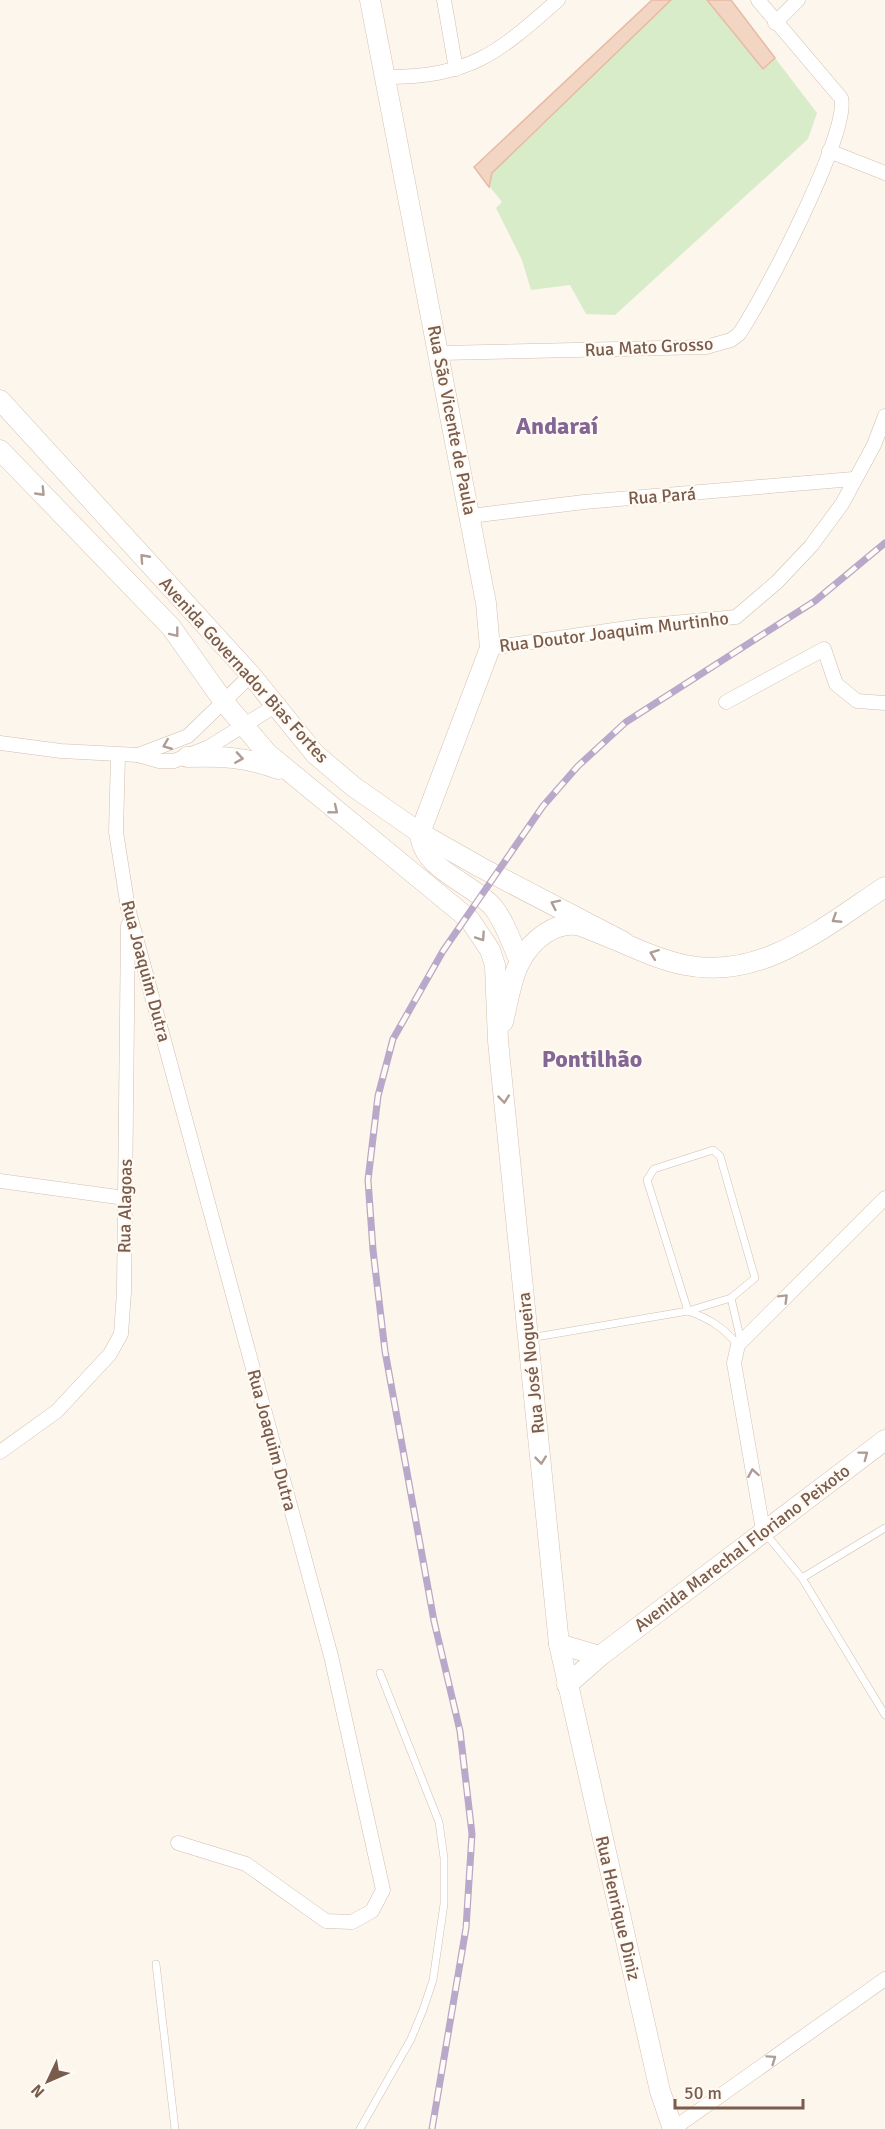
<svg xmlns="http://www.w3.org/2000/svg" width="885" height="2129" font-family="Signika,sans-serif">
<rect width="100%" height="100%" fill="#fdf6ec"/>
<polygon fill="#d8ecc9" points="652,0 731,0 817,113 808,139 615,315 586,314 570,285 531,290 522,260 496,208 502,202 474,167"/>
<g fill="#f3d5c3" stroke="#e6bba3" stroke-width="1.5">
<polygon points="652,0 671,0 492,173 489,187 474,167"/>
<polygon points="707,0 731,0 775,58 763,69"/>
</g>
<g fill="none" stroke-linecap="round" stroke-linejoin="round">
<g stroke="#d1beb0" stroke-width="8">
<g id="lane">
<polygon points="713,1150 720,1156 755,1278 731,1298 688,1311 647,1180 654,1169"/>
<polyline points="731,1298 741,1341"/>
<path d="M530,1338L688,1311C710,1319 723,1327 738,1345"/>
<polyline points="885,1528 802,1578 885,1715"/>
<polyline points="766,1534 802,1578"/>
<polyline points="156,1964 175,2129"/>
<polyline points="360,2129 411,2039 423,2010 433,1980 444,1904 444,1858 439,1822 380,1673"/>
</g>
</g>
<g stroke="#d1beb0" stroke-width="15">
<g id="street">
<polyline points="444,0 456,69"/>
<polyline points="775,23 798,0"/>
<path d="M385,77C470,77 497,54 558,0"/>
<polyline points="829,151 885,173"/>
<path d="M440,353L706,347L731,340L739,334C762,301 851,131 841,98L758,0"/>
<polyline points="470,516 584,502 853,479"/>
<polyline points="490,648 641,626 736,617 777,582 811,546 842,504 874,445 885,416"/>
<polyline points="726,702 824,649 836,684 857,701 885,703"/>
<polyline points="0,743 61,751 138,755 159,761 174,761 209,747 275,706"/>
<polyline points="118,755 116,832 128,908 331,1656 383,1890 372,1911 352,1922 326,1921 246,1864 178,1843"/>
<polyline points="138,755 188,736 251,675"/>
<polyline points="0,1181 125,1198"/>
<polyline points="0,1452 57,1411 110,1354 121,1334 124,1292 128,925"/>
<polyline points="763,1530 734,1363 738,1345 885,1198"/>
<polyline points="673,2129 885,1979"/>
</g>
</g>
<g stroke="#d6c0b0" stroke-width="21">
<g id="secondary">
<path d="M370,0L486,603L490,648L420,833C422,870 471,882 493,907C505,922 512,944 520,962"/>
<polyline points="0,400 251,675 315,754 354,787 420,833 480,867 624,942"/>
<polyline points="0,450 171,627 224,702 267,753 470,920 490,950 495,965 498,1041 559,1644 660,2091 673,2129"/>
<path d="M187,757C220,756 247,757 278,769"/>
<path d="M503,1022C508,1003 511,978 520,962C532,939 556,920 581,926C615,938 650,958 685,965C762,981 825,926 885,887"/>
<polyline points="559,1644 600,1656"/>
<polyline points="567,1685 600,1656 885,1440"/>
</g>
</g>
<use href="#lane" stroke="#fff" stroke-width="7"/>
<use href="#street" stroke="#fff" stroke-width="14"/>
<use href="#secondary" stroke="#fff" stroke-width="20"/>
<g stroke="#b9a8c9" stroke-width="7">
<polyline id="rail" points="432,2129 466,1928 472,1834 460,1731 434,1621 385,1351 373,1250 368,1180 378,1096 393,1039 443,951 543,806 578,766 626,722 815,601 885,543"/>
</g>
<use href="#rail" stroke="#fffaf3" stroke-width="4.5" stroke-dasharray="14" stroke-linecap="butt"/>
</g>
<defs><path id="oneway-chevron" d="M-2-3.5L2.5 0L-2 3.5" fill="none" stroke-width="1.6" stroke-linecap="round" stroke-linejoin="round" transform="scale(1.5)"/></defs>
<g stroke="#af9d94">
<use href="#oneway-chevron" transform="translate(41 492) rotate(46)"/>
<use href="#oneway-chevron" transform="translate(144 558) rotate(-132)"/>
<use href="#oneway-chevron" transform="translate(175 633) rotate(52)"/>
<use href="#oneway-chevron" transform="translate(167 745) rotate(158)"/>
<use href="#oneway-chevron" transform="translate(239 758) rotate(9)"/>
<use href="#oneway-chevron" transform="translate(334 810) rotate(39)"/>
<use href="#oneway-chevron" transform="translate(555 904) rotate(-154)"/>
<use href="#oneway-chevron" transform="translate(836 919) rotate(147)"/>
<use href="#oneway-chevron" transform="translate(481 937) rotate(56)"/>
<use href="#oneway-chevron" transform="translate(654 954) rotate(-159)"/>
<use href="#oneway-chevron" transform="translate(504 1099) rotate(84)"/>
<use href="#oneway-chevron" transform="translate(784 1298) rotate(-45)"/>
<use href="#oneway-chevron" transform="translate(864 1455) rotate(-37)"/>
<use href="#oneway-chevron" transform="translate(541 1460) rotate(84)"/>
<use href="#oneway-chevron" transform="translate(753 1473) rotate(-100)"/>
<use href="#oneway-chevron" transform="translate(772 2059) rotate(-35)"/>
</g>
<g text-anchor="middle" stroke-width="4.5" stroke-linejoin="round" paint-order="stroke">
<g font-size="18" fill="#7a5c4d" stroke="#fffaf3">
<text transform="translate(649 347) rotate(-3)" y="6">Rua Mato Grosso</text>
<text transform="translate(452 420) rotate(79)" y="6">Rua São Vicente de Paula</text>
<text transform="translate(662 496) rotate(-4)" y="6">Rua Pará</text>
<text transform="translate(614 632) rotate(-7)" y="6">Rua Doutor Joaquim Murtinho</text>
<text transform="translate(244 670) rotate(48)" y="6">Avenida Governador Bias Fortes</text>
<text transform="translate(146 971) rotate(75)" y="6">Rua Joaquim Dutra</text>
<text transform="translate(125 1206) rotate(-89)" y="6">Rua Alagoas</text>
<text transform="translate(531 1363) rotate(-96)" y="6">Rua José Nogueira</text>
<text transform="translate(272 1440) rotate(75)" y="6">Rua Joaquim Dutra</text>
<text transform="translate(742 1548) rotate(-37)" y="6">Avenida Marechal Floriano Peixoto</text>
<text transform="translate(618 1908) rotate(77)" y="6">Rua Henrique Diniz</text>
</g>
<g font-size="24" font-weight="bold" fill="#846695" stroke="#fffaf3">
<text x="557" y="434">Andaraí</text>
<text x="592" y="1067">Pontilhão</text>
</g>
</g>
<g transform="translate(48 2081) rotate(226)" stroke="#fffaf3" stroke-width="4.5" paint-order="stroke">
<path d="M0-4.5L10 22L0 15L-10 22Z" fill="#7a5c4d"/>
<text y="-9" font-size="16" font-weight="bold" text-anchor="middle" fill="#7a5c4d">N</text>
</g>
<path d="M675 2099v9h128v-9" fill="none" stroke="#7a5c4d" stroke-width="3"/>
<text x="684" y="2099" font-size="18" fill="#7a5c4d" stroke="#fffaf3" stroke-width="4.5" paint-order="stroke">50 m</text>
</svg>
